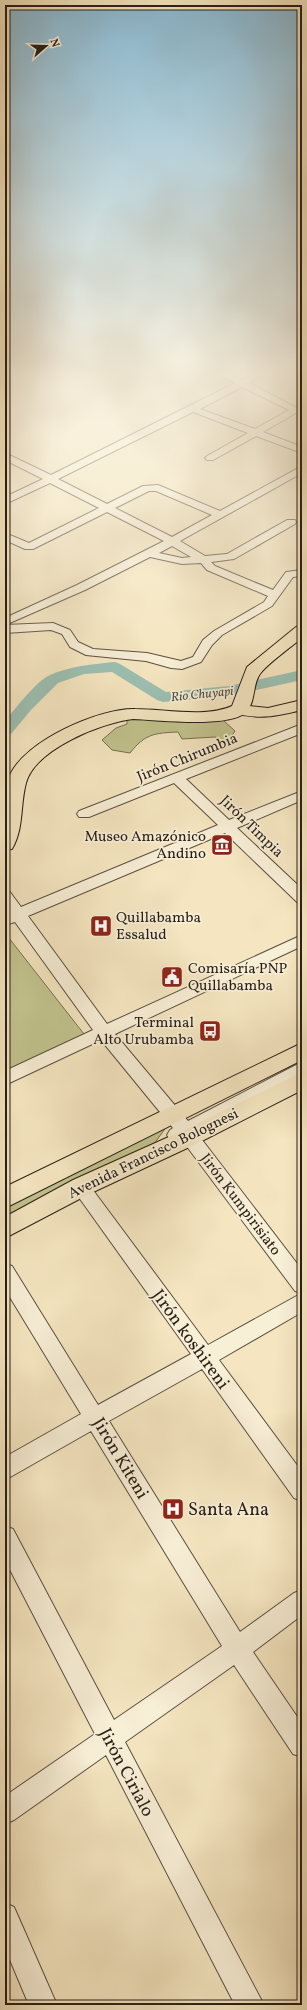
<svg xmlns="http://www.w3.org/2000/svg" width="307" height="2010" font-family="Vollkorn,serif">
<rect width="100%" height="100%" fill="#f5e6c1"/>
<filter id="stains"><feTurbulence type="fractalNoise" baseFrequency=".005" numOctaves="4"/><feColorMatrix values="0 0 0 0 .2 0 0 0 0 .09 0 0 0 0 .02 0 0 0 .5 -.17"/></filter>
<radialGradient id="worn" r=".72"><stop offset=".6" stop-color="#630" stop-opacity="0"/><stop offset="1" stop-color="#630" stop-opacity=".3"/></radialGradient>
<g fill="#c2c38e" stroke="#757052">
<path d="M224,715V721L235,731L231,737L233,740L226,745L215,737L182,739L178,732C154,733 145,734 130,753L112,750L102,740L116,728L127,724V721L122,716Z"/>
<polygon points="5,933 84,1034 5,1073"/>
<polygon points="167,1126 149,1151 5,1228 5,1198"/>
</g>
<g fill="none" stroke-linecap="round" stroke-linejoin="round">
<path fill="#9cc0b3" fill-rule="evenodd" d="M115,662L120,664L166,692L229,686L302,670V680L229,696L163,702L157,700L112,672L84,674L58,683L31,710L11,734L5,736V721C15,709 35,683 48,676C69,666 93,664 115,662Z"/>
<g stroke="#5b5042" stroke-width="2">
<g id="minor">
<path d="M219,374H230L242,380L254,374H264L249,383L301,410L263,432L302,447V453L256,436L213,460H207L205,458L207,456L248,433L193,412L58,479L107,504L143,486L158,485L220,511L302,466V473L180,541L205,556L227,554L287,520H295L296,522L295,524L234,559L211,562L215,566L273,590L286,572L302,570V576L293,577L272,606L222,635L212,645L201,662L182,669L171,668L146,661L86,655L70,647L62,634L51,630L5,633V625L53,623L70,630L78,642L93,649L147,653L181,661L193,657L203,640L214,631L264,602L268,596L207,570L201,563L182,564L150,557L85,590L5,625V618L77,585L164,541L107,512L33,549H25L5,540V533L29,543L99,508L50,483L5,504V497L43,479L5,460V453L51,475L235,383ZM242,387L289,410L255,429L200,409ZM149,491H156L212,515L172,537L115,508ZM172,546L191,557L182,558L159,553Z"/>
<polygon points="302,724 302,733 186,779 229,820 302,791 302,800 237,828 302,889 302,903 297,902 225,833 28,916 107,1024 302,935 302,946 115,1034 188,1121 302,1062 302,1077 196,1132 302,1270 302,1312 219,1360 302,1472 302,1501 294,1498 202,1369 109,1421 240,1632 294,1593 302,1590 302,1615 253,1652 302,1724 302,1757 293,1754 234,1665 125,1742 264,2005 235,2005 106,1755 14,1820 5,1824 5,1796 95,1734 5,1560 5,1526 13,1529 114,1720 222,1646 91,1431 5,1480 5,1457 81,1414 5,1289 5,1264 12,1266 98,1405 191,1354 75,1192 72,1187 75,1182 81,1179 87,1182 208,1345 302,1293 295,1291 182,1140 176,1142 170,1140 167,1135 170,1130 173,1128 101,1040 5,1085 5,1071 93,1030 15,922 5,925 5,914 9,912 5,907 5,891 10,892 21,907 218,825 174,783 89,817 79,817 77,814 79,811"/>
<polygon points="5,1903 14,1907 57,2005 29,2005 5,1948"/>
</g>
</g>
<g stroke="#281e17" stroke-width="2">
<g id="major">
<path d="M302,700V710C276,716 261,720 233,713L231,710L233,707L239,705L268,708Z"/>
<polygon points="302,1043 302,1060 5,1208 5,1187"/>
<polygon points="302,1072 302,1090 198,1143 89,1194 5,1238 5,1217 73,1180 182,1131"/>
</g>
</g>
<g stroke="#281e17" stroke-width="2">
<path id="highway" d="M302,625V638C292,646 266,665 260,674C252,685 256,704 245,713C226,728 158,720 133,719C101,723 35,749 26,783C20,805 24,829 12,849L5,850C5,826 1,798 10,775C25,741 99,708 135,709C164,709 206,718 232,706L247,667L296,627Z"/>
</g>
<use href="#minor" fill="#f8efd7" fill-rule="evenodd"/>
<use href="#major" fill="#f5e6c1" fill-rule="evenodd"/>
<use href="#highway" fill="#f5e6c1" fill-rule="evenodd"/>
</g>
<linearGradient id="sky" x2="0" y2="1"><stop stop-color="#89b9d3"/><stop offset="0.57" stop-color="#faf4e3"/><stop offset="1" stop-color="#faf4e3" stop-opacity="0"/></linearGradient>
<rect width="307" height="655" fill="url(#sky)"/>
<defs>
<g id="museum-square" transform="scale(1.15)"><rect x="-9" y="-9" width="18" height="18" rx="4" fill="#8f2418" stroke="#f8efd7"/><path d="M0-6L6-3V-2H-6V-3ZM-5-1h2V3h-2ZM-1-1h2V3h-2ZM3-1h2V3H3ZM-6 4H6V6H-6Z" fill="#fff"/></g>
<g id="hospital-square" transform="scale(1.15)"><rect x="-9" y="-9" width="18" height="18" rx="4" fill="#8f2418" stroke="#f8efd7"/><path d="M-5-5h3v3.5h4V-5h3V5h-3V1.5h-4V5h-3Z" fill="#fff"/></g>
<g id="civic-square" transform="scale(1.15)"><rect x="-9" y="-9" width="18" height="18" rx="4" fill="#8f2418" stroke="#f8efd7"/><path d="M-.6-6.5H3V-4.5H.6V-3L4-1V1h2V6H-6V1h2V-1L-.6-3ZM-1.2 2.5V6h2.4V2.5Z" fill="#fff"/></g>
<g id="bus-square" transform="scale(1.15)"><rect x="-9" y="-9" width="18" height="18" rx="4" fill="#8f2418" stroke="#f8efd7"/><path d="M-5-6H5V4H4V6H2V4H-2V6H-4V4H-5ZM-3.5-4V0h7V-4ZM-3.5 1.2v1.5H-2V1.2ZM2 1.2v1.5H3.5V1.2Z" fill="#fff"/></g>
</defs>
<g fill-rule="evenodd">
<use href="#museum-square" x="222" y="845"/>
<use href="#hospital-square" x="101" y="926"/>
<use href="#civic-square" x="172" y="977"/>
<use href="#bus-square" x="210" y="1031"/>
<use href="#hospital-square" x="173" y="1509"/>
</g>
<g text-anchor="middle" stroke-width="3.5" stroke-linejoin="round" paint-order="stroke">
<g font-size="13" font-style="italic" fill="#4b4f46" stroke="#f8efd7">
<text transform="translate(202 693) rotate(-6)" y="5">Rio Chuyapi</text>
</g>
<g font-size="15" fill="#281e17" stroke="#f8efd7">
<text transform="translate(187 757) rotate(-22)" y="5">Jirón Chirumbia</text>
<text transform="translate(252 826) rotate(44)" y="5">Jirón Timpia</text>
<text transform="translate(153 1153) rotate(-26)" y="5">Avenida Francisco Bolognesi</text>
<text transform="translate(241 1204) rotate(53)" y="5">Jirón Kumpirisiato</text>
</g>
<g font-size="15" fill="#281e17" stroke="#f8efd7" text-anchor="end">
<text x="206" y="841">Museo Amazónico<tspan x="206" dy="17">Andino</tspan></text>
<text x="116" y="922" text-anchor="start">Quillabamba<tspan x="116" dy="17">Essalud</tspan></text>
<text x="188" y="973" text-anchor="start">Comisaría PNP<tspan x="188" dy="17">Quillabamba</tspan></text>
<text x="194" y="1027">Terminal<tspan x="194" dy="17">Alto Urubamba</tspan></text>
</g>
<g font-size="18" fill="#281e17" stroke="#f8efd7">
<text transform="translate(191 1339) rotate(54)" y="6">Jirón koshireni</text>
<text transform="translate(121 1458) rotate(59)" y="6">Jirón Kiteni</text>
<text transform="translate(127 1772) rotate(62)" y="6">Jirón Cirialo</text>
</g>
<g font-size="18" fill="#281e17" stroke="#f8efd7" text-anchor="start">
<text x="188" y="1515">Santa Ana</text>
</g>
</g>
<rect width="307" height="2010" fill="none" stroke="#f5e6c1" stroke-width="20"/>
<rect x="6" y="6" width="295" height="1998" fill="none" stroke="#281e17" stroke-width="2"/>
<rect x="10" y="10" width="287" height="1990" fill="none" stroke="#281e17"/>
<g transform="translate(46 46) rotate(70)" stroke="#f8efd7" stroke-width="3" paint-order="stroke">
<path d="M0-3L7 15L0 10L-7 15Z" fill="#281e17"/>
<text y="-6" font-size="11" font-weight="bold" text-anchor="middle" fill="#281e17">N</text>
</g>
<rect width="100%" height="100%" filter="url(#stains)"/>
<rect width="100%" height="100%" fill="url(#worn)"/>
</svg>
